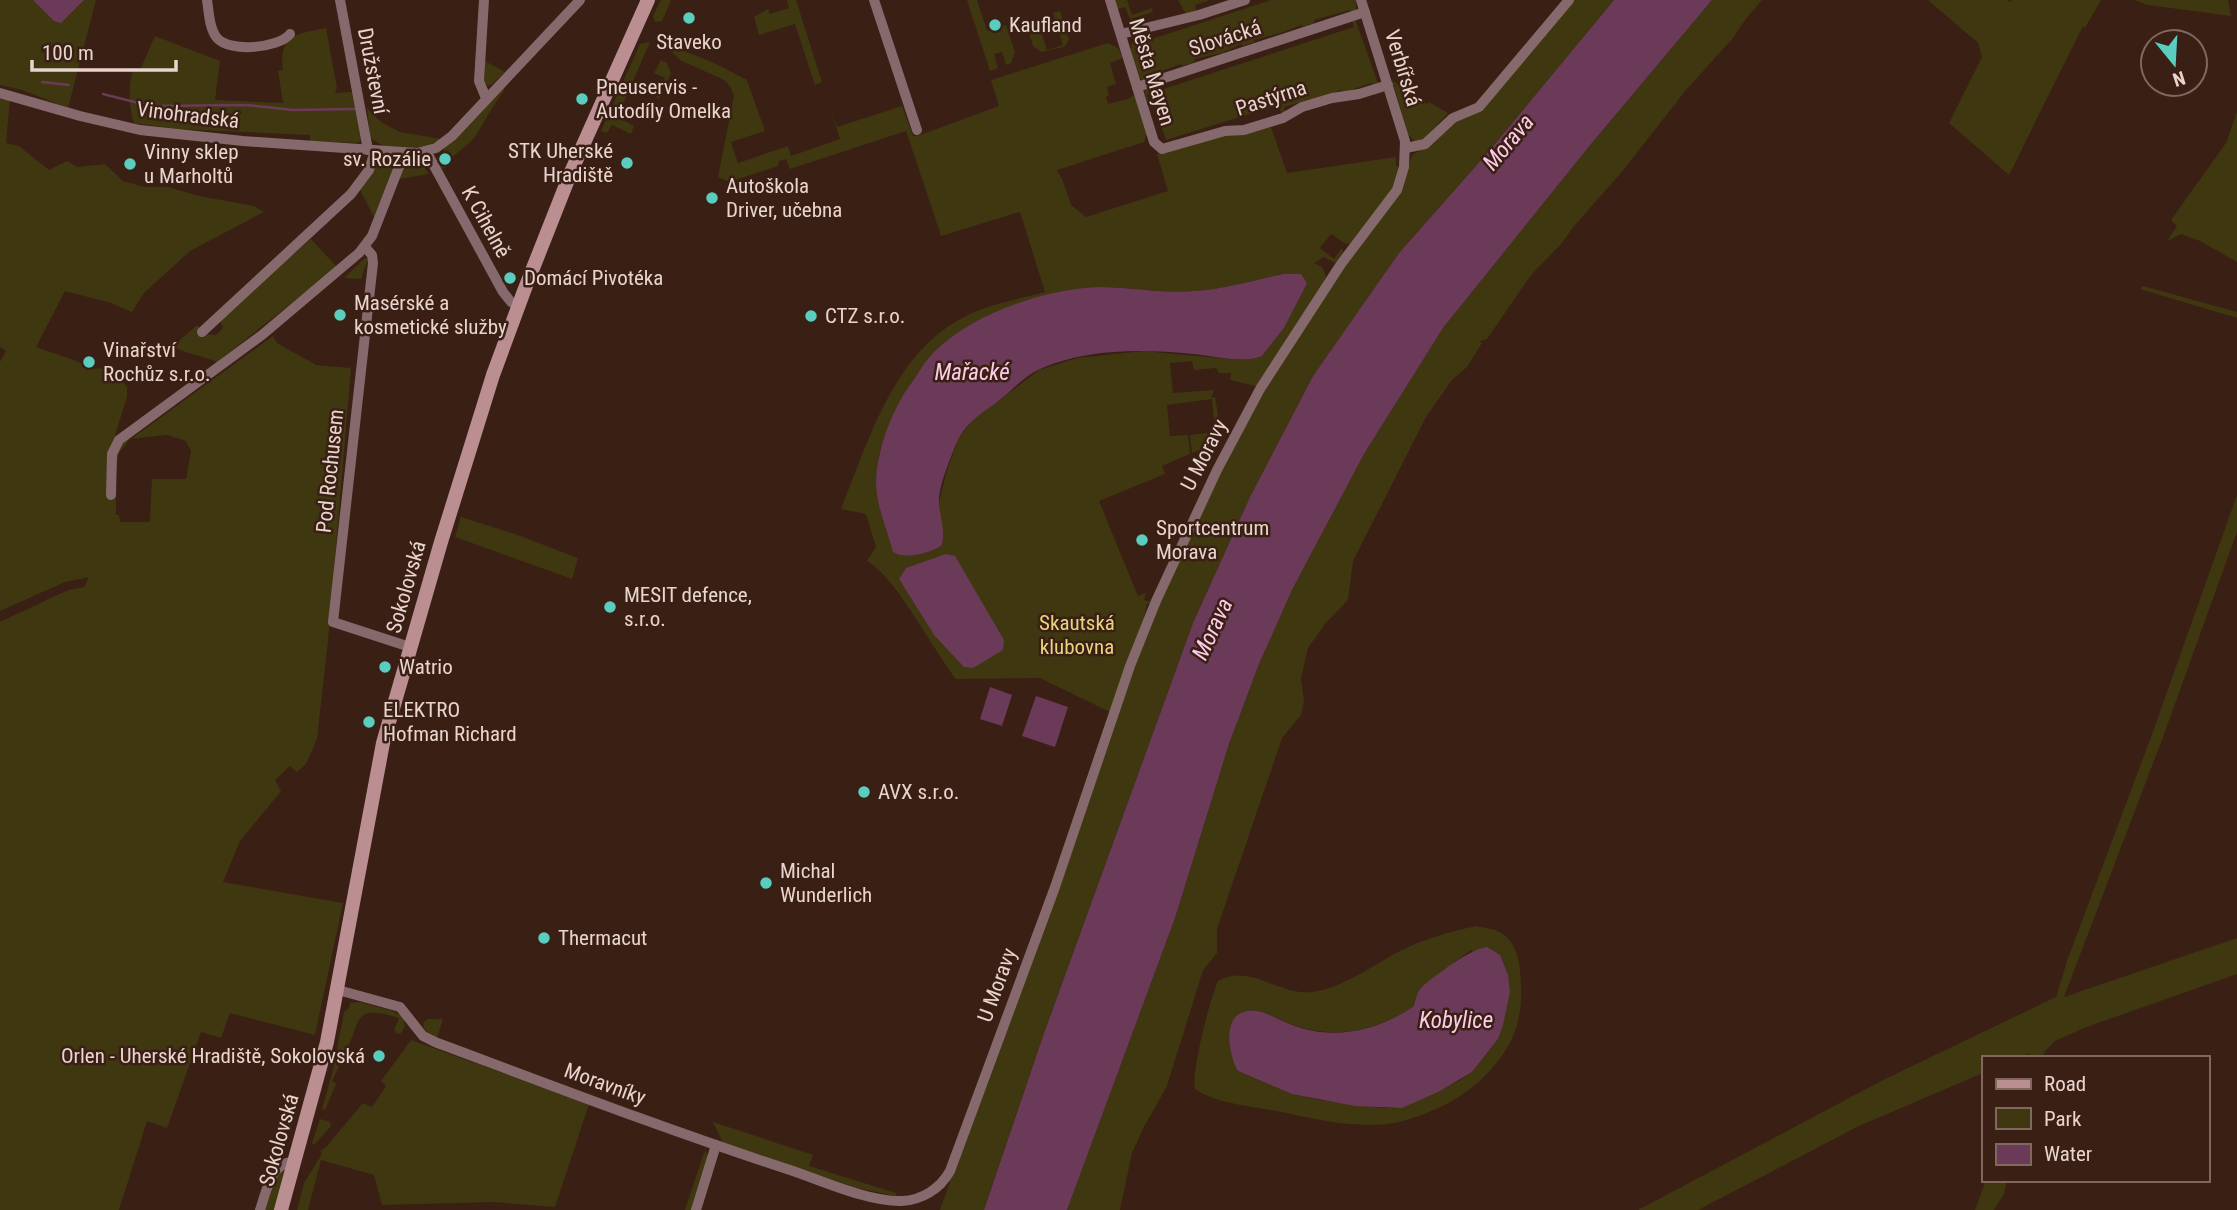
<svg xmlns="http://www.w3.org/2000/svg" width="2237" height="1210" font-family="'Roboto Condensed',sans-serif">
<rect width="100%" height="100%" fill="#3a1f15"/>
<g fill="#3f3710" fill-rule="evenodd">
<polygon points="0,0 96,0 68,108 22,90 0,85"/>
<polygon points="661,0 671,0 662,21 655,22 653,16"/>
<polygon points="787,0 796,0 822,82 815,85 795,24 759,35 754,17 768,9 770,14 789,8"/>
<polygon points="967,0 977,0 987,31 1006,25 1015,52 1011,63 1006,65 1002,52 994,54 998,68 990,71"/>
<polygon points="1114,0 1127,0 1132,15 1152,8 1153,12 1130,19 1125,7 1117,9"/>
<polygon points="1178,0 1210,0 1195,5 1197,12 1186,14"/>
<path d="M1271,0H1356V11L1351,12L1349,10C1337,14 1327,16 1314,20V23L1302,27L1301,25L1281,33L1254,40V42L1242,46L1241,44L1222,53L1194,59L1195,62L1182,66L1181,64L1147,76V80H1142L1139,78C1134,61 1122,41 1143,32L1146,41Z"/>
<polygon points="1572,0 1614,0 1490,150 1399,253 1313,376 1250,497 1193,623 1043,1036 984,1210 940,1210 1138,653 1197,517 1252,410 1333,280 1401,190 1412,155 1427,147 1452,123 1478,110"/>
<polygon points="1712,0 1762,0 1745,20 1733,38 1686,90 1621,173 1574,226 1562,243 1531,275 1487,339 1480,341 1482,343 1467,367 1452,380 1426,417 1353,561 1348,600 1325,624 1308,648 1301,679 1304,701 1301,715 1282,738 1217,929 1217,953 1203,970 1167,1086 1144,1127 1132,1153 1120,1210 1067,1210 1175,918 1229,744 1259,664 1293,588 1364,454 1443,328 1591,144"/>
<polygon points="1928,0 2007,0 2010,2 2012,0 2101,0 2085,28 2083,26 2009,175 1949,123 1982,57 1978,43"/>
<polygon points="2134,0 2228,0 2231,16 2148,5"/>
<polygon points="1060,11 1069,40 1064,47 1041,52 1033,46 1027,26 1038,22 1047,50 1063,45 1053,13"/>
<polygon points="1355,19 1379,86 1374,88 1372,83 1344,92 1342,90 1284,107 1285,113 1282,114 1278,105 1166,140 1151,94 1147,95 1150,105 1148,105 1144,89 1152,86 1154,92 1354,27 1352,21"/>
<path d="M326,28L337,88L335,93L353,92L361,140L358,143L310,141V135L177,129L134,123C129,108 128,85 133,70L139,72L155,36L220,61L215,100L283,103L278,71L283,70C278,34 298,34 326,28Z"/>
<polygon points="650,42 617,117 634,126 631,134 612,125 607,133 601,131 640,44"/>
<path d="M662,42L714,63L747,80L765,131L731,142L738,163L788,146L791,156L840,139L829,105L837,127L902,106L913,136L920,135L999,106L991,80L1108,43L1118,48L1123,58L1110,63L1116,84L1107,87L1109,95L1106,97L1108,104L1128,99L1135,94L1147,134L1144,142L1057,170L1063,181L1071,205L1086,217L1168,191L1157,154L1225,133L1232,136L1270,124L1287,173L1396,157V165L1400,168L1394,190L1352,243L1346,244L1331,234L1320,248L1334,259L1342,248L1343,253L1335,263L1324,257L1314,263L1322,267L1326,276L1317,295L1256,386L1230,380L1231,373H1219L1216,368L1194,370L1192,361L1170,363L1173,393L1214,390L1211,398L1215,397L1222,440L1192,453L1190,435L1215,432L1212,399L1167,405L1170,436L1188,435L1190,454L1162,466L1165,474L1099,501L1138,596L1146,593L1144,600L1153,602L1147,604L1143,622L1112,713L1040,678L956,679C933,650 896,577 867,561L876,547L866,514L841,509C869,440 894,350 968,315C992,304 1019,299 1045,292L1020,212L941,236L906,131L790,169L786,159L779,161L778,166L729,182L718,177L734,96L730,86L724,80L680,60ZM1283,274L1306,283L1284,328L1262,356L1241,360L1143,351L1077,358L1039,370L997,402L976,415L958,440L947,470L939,502L878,460C887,421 907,383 934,353C969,314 1047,289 1098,287C1130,286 1162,294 1194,291C1224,289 1254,280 1283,274ZM937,558L934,635L899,579L906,568Z"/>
<polygon points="661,60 667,63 671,73 659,99 656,97 665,78 654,73"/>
<polygon points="485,61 505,72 491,85 487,85 484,80"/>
<polygon points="1392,80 1427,104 1429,102 1448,113 1422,141 1415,142 1408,134"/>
<path d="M503,88L505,89C495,103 485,120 478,132C470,147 450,154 444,169L440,167L438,161L445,147Z"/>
<path d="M0,97L10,99L6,143L19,146L49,170L67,161L77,167L105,164L123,181L145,187H168L199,196L254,206L264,212L190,251L144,293L132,312L111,303L65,291L36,347L82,363L86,369L112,368L127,387V397L115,435L131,439L273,336L277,343L316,365L351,368L328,641L317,739L306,764L297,772L290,766L275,780L281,791L240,841L223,882L343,903L315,1035L230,1013L221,1038L201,1032L167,1128L147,1121L119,1210H0V622L68,590L84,587L89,577L65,582L0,611V362L6,351L0,347ZM167,435L186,441L191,451L186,479H152L150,522H120L119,515H116V474L119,453L130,439Z"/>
<path d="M367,108L381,122L400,132L441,139C422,151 384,154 370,136Z"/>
<polygon points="2237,112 2237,262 2200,241 2181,234 2167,241 2177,226 2171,220 2226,143"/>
<polygon points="389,157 395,158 397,162 374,217 360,190 381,158"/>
<polygon points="414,162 424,167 429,174 399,179 404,166"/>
<path d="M311,239L337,267L217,362C206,357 180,352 173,346L197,325L205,334L216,335L223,328L219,318Z"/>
<polygon points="365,258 368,259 361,279 344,278"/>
<polygon points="2143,286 2237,312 2237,318 2140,289"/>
<polygon points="2237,495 2237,532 2163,737 2064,997 2237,938 2237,974 2084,1028 2055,1041 2045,1051 2042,1058 2028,1058 2029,1053 2018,1058 1983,1058 1983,1073 1859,1126 1698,1210 1638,1210 1883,1080 2056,997 2068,958 2151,737"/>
<polygon points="461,517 515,534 578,558 572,579 455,537"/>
<path d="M1477,926C1485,928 1496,929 1503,934C1515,943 1519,957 1520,971C1524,1008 1519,1037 1494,1066C1470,1095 1435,1113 1399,1122C1363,1130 1318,1120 1282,1112C1257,1107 1215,1104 1195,1089C1191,1072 1210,999 1218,981C1249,963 1280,996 1312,992C1343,988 1373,965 1400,951C1424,939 1451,931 1477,926ZM1471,950L1510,992L1498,1039L1472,1072L1457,1082L1402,1108H1383L1320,1100L1292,1094L1238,1071L1230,1030C1233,1023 1237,1012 1247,1011C1263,1008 1279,1020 1293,1025C1336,1040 1377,1031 1414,1006C1420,981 1451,966 1471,950Z"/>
<path d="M359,1002L393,1011L403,1017L405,1026L401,1033L397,1034L394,1030L399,1018C351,1003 362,1022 344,1055L339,1052L336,1065L339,1066L332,1081L336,1084L325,1110L322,1109L333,1070L344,1012L349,1008L350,1003Z"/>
<path d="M428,1019H443L437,1038C430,1034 424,1032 423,1023Z"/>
<polygon points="411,1040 589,1104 555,1207 494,1202 382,1205 374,1175 321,1160 308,1210 297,1210 304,1183 322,1154 320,1151 326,1147 363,1103 372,1107 386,1086 381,1081"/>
<polygon points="320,1119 330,1122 331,1126 314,1145 312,1143"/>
<polygon points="713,1122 813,1155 809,1166 896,1193 896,1196 857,1188 723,1143"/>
<polygon points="705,1150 708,1156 692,1210 685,1210"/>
<polygon points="287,1168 275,1210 263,1210 278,1170"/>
<polygon points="1986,1180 2007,1180 2004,1194 1994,1210 1975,1210"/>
</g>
<g fill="#6b3a58">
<polygon points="33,0 84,0 61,23 54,21"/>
<polygon points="1614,0 1712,0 1591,144 1443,328 1364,454 1293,588 1259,664 1229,744 1175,918 1067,1210 984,1210 1043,1036 1193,623 1250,497 1313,376 1399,253 1490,150"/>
<path d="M1283,274H1301L1307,283L1284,328L1262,356C1241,364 1216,356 1193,354C1144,349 1087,348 1040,369C1026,375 1014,388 1002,398C983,414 970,417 957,442C950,459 941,480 939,498C938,513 947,532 941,546C929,553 906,560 893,552C888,533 880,514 877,495C872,460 891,410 912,382C919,372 926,360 934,352C973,313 1045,289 1099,287C1131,287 1162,294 1194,291C1224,289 1254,280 1283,274Z"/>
<polygon points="946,554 955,556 1004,640 1003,650 973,668 964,667 934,635 899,579 906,568"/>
<polygon points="990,687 1012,695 1002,726 980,719"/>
<polygon points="1036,696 1068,707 1055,747 1022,736"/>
<path d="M1487,947L1500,955L1508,975L1510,992L1503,1025L1498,1039L1472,1072L1440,1091L1402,1108L1355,1106L1292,1094L1238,1071C1229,1056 1221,1015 1247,1011C1262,1008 1278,1020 1292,1025C1334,1041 1378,1031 1414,1006C1416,998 1417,991 1424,985C1437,974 1470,949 1487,947Z"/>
</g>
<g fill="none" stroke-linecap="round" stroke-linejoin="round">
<g stroke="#6b3a58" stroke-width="2.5">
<polyline points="42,82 69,85"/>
<polyline points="103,94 150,106 246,105 293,110 354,109"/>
</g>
<g stroke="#85696c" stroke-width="10">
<path d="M207,0C209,12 209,28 217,38C230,53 279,48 290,34"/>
<polyline points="340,0 368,150"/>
<polyline points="484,0 479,81 486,98"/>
<polyline points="874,0 917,130"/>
<polyline points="1110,0 1154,142 1162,149 1225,131 1244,130 1283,118 1302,107 1332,98 1359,94 1388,85"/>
<polyline points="1121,34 1199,15 1245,0"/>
<polyline points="1137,87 1365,12"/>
<polyline points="0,93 80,116 140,130 243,141 417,153 436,148 452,136 580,0"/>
<polyline points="1406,148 1425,144 1453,118 1479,107 1569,0"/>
<polyline points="426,151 503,292 511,302 518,306"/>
<polyline points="365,247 372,255 373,263 333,622 410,647"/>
<polyline points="202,332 351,194 369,170 375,151"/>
<polyline points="111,495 112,454 119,440 262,335 359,253 372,236 404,154"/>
<path d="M338,990L400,1007L423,1036L435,1042C553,1086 670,1131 790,1170C823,1181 868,1202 902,1201C922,1200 940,1189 950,1171L1055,887L1130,666L1156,601L1217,470L1260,389L1341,264L1397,190L1404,167L1405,141L1361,0"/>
<path d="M260,1210C266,1193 271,1160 295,1162"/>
<polyline points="696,1210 716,1145"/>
</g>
<polyline stroke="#bb8e92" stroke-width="14" points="281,1210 327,1042 383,743 441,542 493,375 524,291 571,172 648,0"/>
</g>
<g fill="#59cebf" stroke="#3a1f15" stroke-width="2.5">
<circle cx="689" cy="18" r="7"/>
<circle cx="995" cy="25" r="7"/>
<circle cx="582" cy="99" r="7"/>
<circle cx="445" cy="159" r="7"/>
<circle cx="627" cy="163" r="7"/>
<circle cx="130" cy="164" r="7"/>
<circle cx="712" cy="198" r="7"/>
<circle cx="510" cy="278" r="7"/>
<circle cx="340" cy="315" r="7"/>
<circle cx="811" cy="316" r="7"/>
<circle cx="89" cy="362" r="7"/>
<circle cx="1142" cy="540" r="7"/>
<circle cx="610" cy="607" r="7"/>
<circle cx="385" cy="667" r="7"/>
<circle cx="369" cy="722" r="7"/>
<circle cx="864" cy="792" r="7"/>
<circle cx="766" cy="883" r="7"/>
<circle cx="544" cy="938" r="7"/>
<circle cx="379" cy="1056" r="7"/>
</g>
<g text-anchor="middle" stroke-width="5" stroke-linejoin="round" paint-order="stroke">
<g font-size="21" fill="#e8d5ce" stroke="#3a1f15" text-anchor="start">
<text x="1009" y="32">Kaufland</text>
<text x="689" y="49" text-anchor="middle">Staveko</text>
<text x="596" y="94">Pneuservis -<tspan x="596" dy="24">Autodíly Omelka</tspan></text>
<text x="613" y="158" text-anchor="end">STK Uherské<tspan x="613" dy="24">Hradiště</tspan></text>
<text x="144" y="159">Vinny sklep<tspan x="144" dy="24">u Marholtů</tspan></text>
<text x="431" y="166" text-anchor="end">sv. Rozálie</text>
<text x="726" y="193">Autoškola<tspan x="726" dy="24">Driver, učebna</tspan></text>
<text x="524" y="285">Domácí Pivotéka</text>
<text x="354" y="310">Masérské a<tspan x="354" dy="24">kosmetické služby</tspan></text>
<text x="825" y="323">CTZ s.r.o.</text>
<text x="103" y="357">Vinařství<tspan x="103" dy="24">Rochůz s.r.o.</tspan></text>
<text x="1156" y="535">Sportcentrum<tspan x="1156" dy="24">Morava</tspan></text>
<text x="624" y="602">MESIT defence,<tspan x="624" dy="24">s.r.o.</tspan></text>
<text x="399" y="674">Watrio</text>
<text x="383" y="717">ELEKTRO<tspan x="383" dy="24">Hofman Richard</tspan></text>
<text x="878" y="799">AVX s.r.o.</text>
<text x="780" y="878">Michal<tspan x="780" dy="24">Wunderlich</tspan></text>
<text x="558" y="945">Thermacut</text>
<text x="365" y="1063" text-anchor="end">Orlen - Uherské Hradiště, Sokolovská</text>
</g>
<g font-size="21" fill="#e8d5ce" stroke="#3a1f15">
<text transform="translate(1225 38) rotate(-18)" y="7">Slovácká</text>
<text transform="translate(1403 68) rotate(73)" y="7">Verbířská</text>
<text transform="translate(373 71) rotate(79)" y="7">Družstevní</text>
<text transform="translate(1152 72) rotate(73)" y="7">Města Mayen</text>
<text transform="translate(1271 98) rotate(-18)" y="7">Pastýrna</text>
<text transform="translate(188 115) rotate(7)" y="7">Vinohradská</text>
<text transform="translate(486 222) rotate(61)" y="7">K Cihelně</text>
<text transform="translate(1204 455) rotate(-63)" y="7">U Moravy</text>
<text transform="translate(330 471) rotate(-84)" y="7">Pod Rochusem</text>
<text transform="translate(406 587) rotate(-74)" y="7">Sokolovská</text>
<text transform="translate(997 985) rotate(-70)" y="7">U Moravy</text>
<text transform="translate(605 1084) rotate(20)" y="7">Moravníky</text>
<text transform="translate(279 1140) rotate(-74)" y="7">Sokolovská</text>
</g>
<g font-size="21" fill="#e7d57e" stroke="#3a1f15">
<text x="1077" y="630">Skautská<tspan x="1077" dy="24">klubovna</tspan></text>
</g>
<g font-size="23" font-style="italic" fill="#fccbe7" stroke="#3a1f15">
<text transform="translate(1508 142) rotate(-50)" y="8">Morava</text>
<text x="972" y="380">Mařacké</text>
<text transform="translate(1212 629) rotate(-65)" y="8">Morava</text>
<text x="1456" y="1028">Kobylice</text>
</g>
</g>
<rect x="1982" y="1056" width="228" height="126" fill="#3a1f15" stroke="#80685f" stroke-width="2"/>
<rect x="1996" y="1079" width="35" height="10" fill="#bb8e92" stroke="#80685f" stroke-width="2"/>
<text x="2044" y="1091" font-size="21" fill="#e8d5ce">Road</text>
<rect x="1996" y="1108" width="35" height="21" fill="#3f3710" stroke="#80685f" stroke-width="2"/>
<text x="2044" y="1126" font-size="21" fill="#e8d5ce">Park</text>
<rect x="1996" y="1144" width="35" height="21" fill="#6b3a58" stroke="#80685f" stroke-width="2"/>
<text x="2044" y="1161" font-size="21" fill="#e8d5ce">Water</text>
<g transform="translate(2174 63) rotate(162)"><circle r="33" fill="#3a1f15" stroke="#80685f" stroke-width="2"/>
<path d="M0-5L12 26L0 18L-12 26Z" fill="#59cebf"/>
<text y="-10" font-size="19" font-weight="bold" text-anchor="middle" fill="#e8d5ce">N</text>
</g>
<path d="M32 60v10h144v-10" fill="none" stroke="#e8d5ce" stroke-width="3.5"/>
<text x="42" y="60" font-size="21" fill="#e8d5ce" stroke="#3a1f15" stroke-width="5" paint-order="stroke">100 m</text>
</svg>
